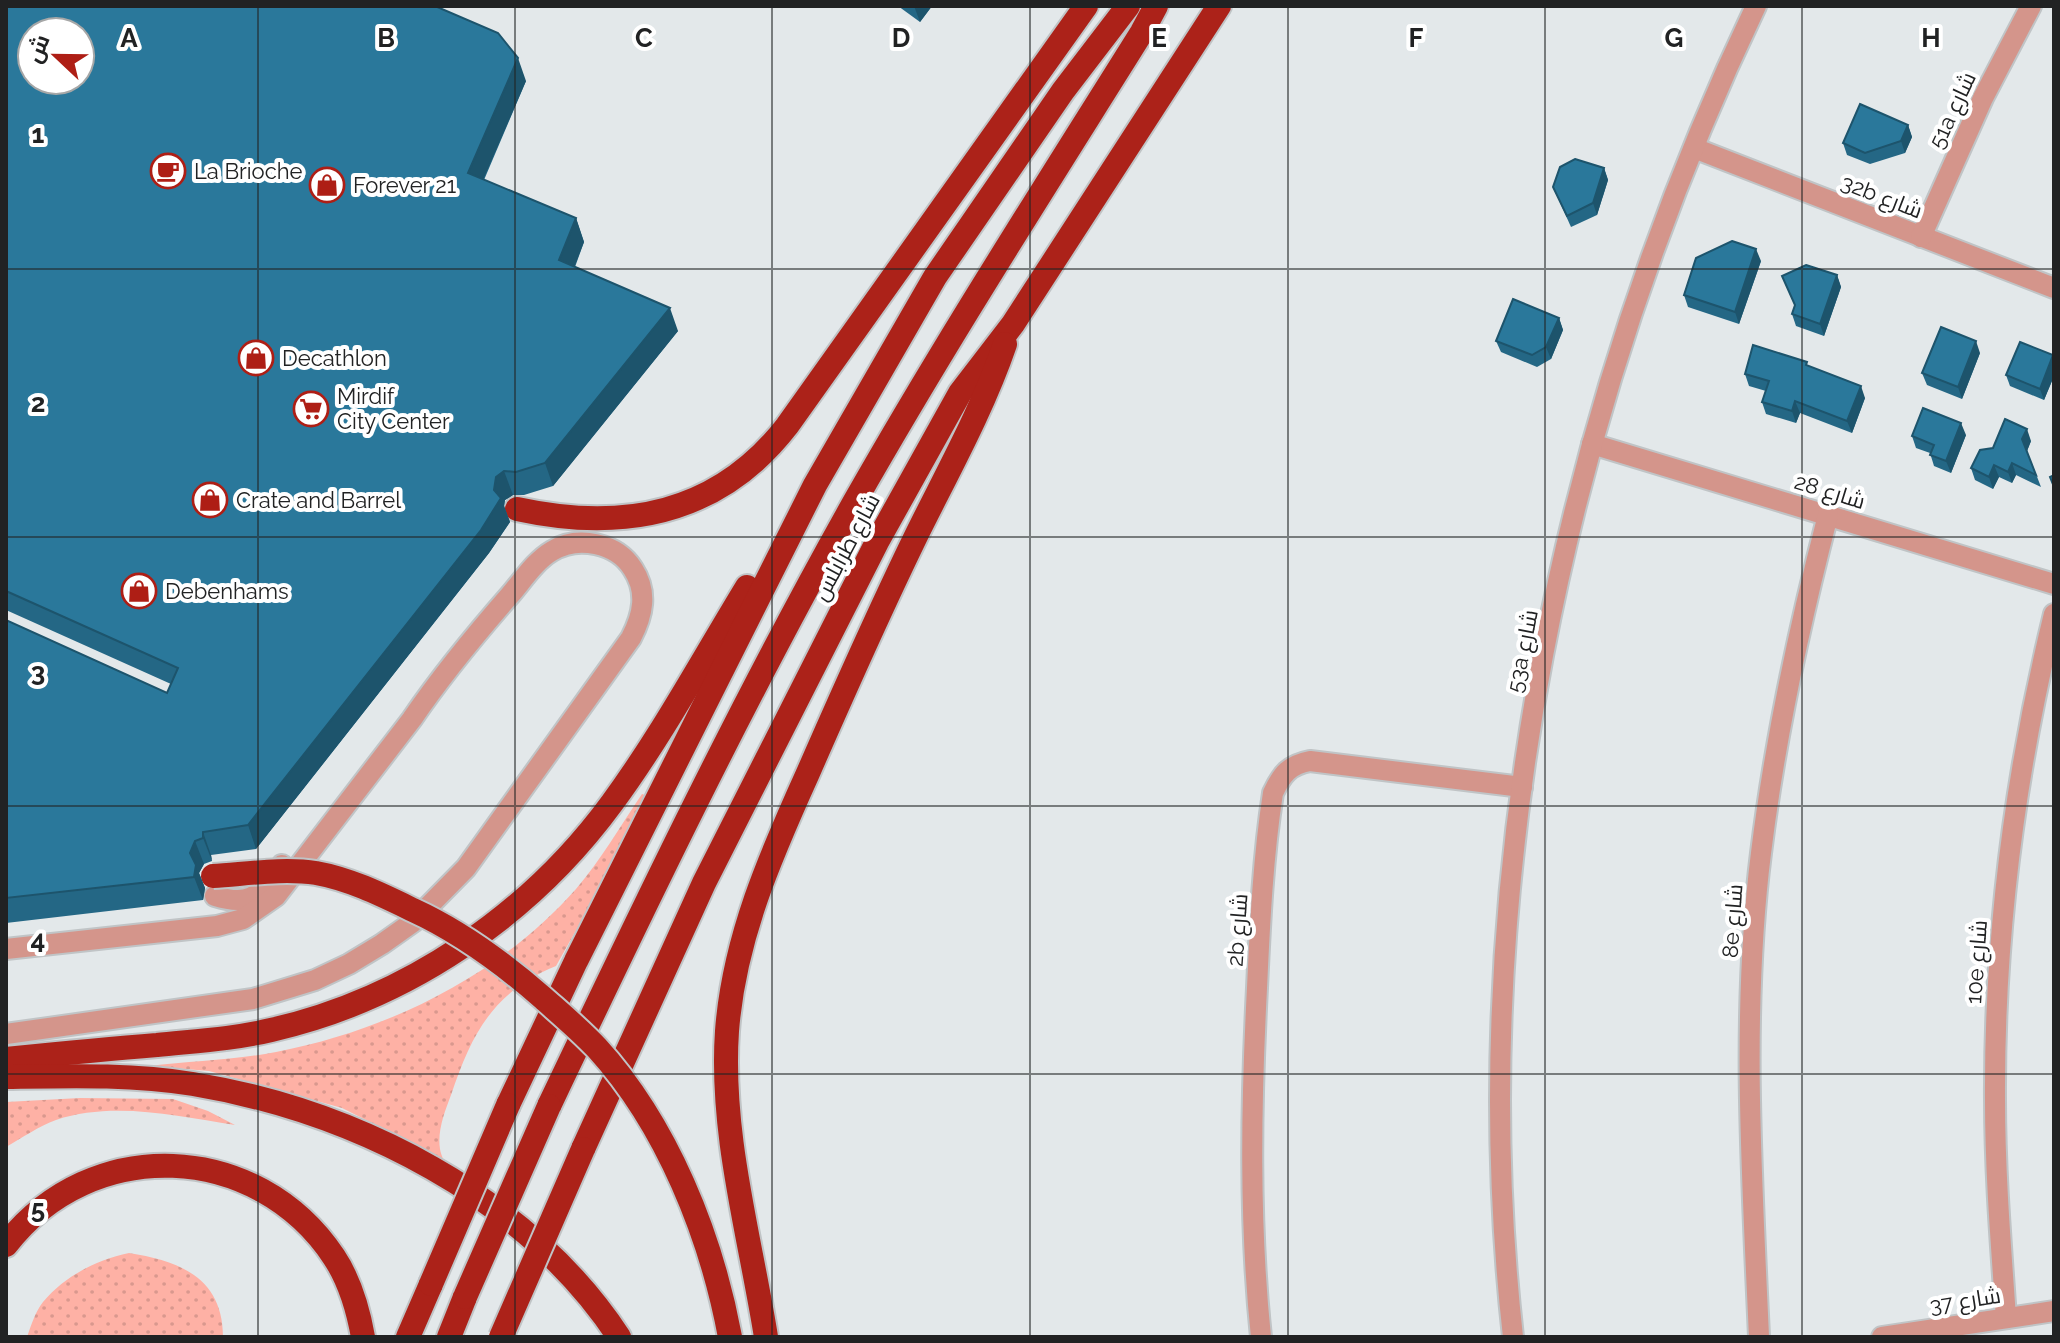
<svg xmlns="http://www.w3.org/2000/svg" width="2060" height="1343" font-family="Raleway,Cairo,sans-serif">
<defs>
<pattern id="garden-dots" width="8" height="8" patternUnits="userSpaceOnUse" patternTransform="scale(2)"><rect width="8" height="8" fill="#feb1a5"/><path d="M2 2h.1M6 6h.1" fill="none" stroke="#d9988e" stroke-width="1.8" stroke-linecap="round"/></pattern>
</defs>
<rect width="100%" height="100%" fill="#e3e8ea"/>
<g fill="url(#garden-dots)">
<path d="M642,794L651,797L556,966C493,992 472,1033 451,1095C445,1111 437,1131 440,1149C441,1156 446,1165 449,1172L402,1138L342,1108L209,1071L149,1066C191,1061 235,1060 276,1052C389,1030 499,976 576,889C601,860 621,825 642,794Z"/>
<path d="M80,1098L173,1099L208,1111L235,1125C177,1116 113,1101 56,1120C39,1126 22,1138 6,1147V1102Z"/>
<path d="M129,1253C180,1261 223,1278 223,1337H27C31,1326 35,1312 43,1302C65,1276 96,1260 129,1253Z"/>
</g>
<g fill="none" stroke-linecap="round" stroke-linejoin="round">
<g stroke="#c0c4c6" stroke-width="24">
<g id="minor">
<polyline points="1694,148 2054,288"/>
<polyline points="1921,237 1983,98 2031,6"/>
<polyline points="1592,444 2054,584"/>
<path d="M215,896C254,908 259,893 282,865"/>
<path d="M6,949L217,926L243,919L276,896L412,719C442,675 475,635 510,595C523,580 535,561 552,551C578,535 617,543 633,569C648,592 643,615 631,638L466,868L413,922L382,944L349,964L315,980L253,999L6,1034"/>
<path d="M2006,1318C2001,1246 1995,1173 1995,1100C1994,936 2015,773 2054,614"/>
<path d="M1261,1337C1249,1222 1251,1104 1257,988C1260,923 1263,857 1273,793C1282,774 1289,765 1310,761L1522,787"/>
<path d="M1513,1337C1463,887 1562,413 1756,6"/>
<path d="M1759,1337C1752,1178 1741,1012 1761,853C1775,739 1799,627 1828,515"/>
<polyline points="1882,1337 2054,1311"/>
</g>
</g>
<g stroke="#c0c4c6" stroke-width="28">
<g id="motorway">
<path d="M517,509C623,532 718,515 787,426L1086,6"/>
<path d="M6,1059C56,1054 107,1049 157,1045C195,1041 234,1039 271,1030C407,999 530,915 612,803C662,735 703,659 747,587"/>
<path d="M6,1077C69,1076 131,1074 193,1084C355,1111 527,1197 619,1337"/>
<polyline points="508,1105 576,961 815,485 935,277 1063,91 1128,6"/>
<path d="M549,1106C646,902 744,698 855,501C946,341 1045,187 1142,32L1156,6"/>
<polyline points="583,1149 704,883 877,542 960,393 1013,324 1219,6"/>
<path d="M6,1245C91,1134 257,1141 334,1257C350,1281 358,1309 363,1337"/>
<polyline points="408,1337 431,1284"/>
<polyline points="449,1337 465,1297"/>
<path d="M766,1337C750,1236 720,1134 727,1031C734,939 770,857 808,773C843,693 878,614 916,536C947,473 982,411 1005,344"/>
</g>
</g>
<use href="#minor" stroke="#d4958b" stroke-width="20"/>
<use href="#motorway" stroke="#ac2219" stroke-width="24"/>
<g stroke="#c0c4c6" stroke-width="28" stroke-linecap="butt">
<g id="motorway-bridge">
<path d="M213,876C246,874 283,868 316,873C350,879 382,895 413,910C461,932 503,963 543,998C561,1014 580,1030 597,1048C667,1125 711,1235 730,1337"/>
<polyline points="431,1284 508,1105"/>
<polyline points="465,1297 549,1106"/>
<polyline points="501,1337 583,1149"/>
</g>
</g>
<use href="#motorway-bridge" stroke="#ac2219" stroke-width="24"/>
</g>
<g fill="#246785">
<polygon points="6,6 526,81 484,180 576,218 584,242 575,267 678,331 553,486 524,495 513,495 505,500 504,506 510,522 489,553 256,849 211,855 212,861 204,864 199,873 205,888 203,900 6,923 6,620 167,693 171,684 6,610"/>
<polygon points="898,6 932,6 920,22"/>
<polygon points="1908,125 1912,137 1905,153 1870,164 1847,155 1843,143"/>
<polygon points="1604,168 1608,180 1597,215 1571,227 1553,187"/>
<polygon points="1761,261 1739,324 1688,307 1684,295"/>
<polygon points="1837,275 1841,287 1824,336 1796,326 1792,314 1795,306 1782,276"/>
<polygon points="1559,318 1563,330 1551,359 1537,367 1501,352 1496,341"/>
<polygon points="1980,353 1962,399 1927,385 1922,373"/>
<polygon points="2054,357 2054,376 2044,400 2010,386 2006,375"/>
<polygon points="1809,366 1865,398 1852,433 1800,413 1796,423 1766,414 1762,402 1766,391 1749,386 1745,374"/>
<polygon points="1966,435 1951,473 1934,466 1930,453 1916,448 1912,436"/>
<polygon points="2031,441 2027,451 2041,487 2016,475 2012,483 1999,477 1993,489 1975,480 1971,468"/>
</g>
<g fill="#1d546c">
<polygon points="914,6 932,6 920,22"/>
<polygon points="518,58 526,81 476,196 468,173"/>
<polygon points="1908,125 1912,137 1905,153 1901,141"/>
<polygon points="1604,168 1608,180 1597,215 1593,203"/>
<polygon points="576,218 584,242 568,283 559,260"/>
<polygon points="1756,249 1761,261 1739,324 1735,312"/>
<polygon points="1837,275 1841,287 1824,336 1820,324"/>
<polygon points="670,308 678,331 553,486 545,463"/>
<polygon points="1559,318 1563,330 1551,359 1546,347"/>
<polygon points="1976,341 1980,353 1962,399 1958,387"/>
<polygon points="2053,355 2054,376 2044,400 2040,389"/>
<polygon points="1861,386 1865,398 1852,433 1847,421"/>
<polygon points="1795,401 1800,413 1796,423 1792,411"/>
<polygon points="1961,423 1966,435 1951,473 1946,461"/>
<polygon points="2027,429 2031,441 2027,451 2022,439"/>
<polygon points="2012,463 2016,475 2012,483 2008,472"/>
<polygon points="1994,465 1999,477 1993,489 1989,477"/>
<polygon points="504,471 513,495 505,500 504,506 510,522 489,553 256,849 248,825 494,490 496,477"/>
<polygon points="203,832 211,855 212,861 203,838"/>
<polygon points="195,841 204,864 199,873 205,888 203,900 194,877 190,853"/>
</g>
<g fill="#2a789b" stroke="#1d546c" stroke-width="2" fill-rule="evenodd">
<path d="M6,6H435L498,33L518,58L468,173L576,218L559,260L670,308L545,463L516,472L504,471L496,477L494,490L501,498L481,530L248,825L203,832V838L195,841L190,853L196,865L194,877L6,898V620L167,693L178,668L6,591ZM32,32H80V80H32Z"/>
<polygon points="1860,104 1908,125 1901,141 1865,153 1843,143"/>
<polygon points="1575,159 1604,168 1593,203 1567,216 1553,187 1560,167"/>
<polygon points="1732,241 1756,249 1735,312 1684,295 1696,258"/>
<polygon points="1806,265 1837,275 1820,324 1792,314 1795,305 1782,276"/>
<polygon points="1513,299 1559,318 1546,347 1532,355 1496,341"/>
<polygon points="1941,327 1976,341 1958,387 1922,373"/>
<polygon points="2020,342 2053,355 2040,389 2006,375"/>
<polygon points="1753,345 1807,362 1806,365 1861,386 1847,421 1795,401 1792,411 1762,402 1769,381 1745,374"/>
<polygon points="1923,408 1961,423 1946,461 1930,455 1934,445 1912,436"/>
<polygon points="2005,419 2027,429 2022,439 2036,475 2012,463 2008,472 1994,465 1989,477 1971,468 1980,450 1993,448"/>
<polygon points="2054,475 2054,487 2050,477"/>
</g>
<path fill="none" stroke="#212223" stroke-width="2" stroke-opacity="0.55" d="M258,6V1337M515,6V1337M772,6V1337M1030,6V1337M1288,6V1337M1545,6V1337M1802,6V1337M6,269H2054M6,537H2054M6,806H2054M6,1074H2054"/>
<defs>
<g id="cafe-ring" transform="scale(1.8)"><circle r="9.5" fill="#fff" stroke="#ae1e15" stroke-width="1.5"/><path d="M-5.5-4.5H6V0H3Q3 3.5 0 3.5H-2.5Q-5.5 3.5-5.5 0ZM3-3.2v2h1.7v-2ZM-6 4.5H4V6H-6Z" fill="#ae1e15"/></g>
<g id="shop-ring" transform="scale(1.8)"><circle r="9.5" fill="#fff" stroke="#ae1e15" stroke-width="1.5"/><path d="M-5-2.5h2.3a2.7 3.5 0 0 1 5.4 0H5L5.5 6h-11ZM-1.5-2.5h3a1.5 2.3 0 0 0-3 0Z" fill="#ae1e15"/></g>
<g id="supermarket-ring" transform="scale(1.8)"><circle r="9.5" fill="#fff" stroke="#ae1e15" stroke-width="1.5"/><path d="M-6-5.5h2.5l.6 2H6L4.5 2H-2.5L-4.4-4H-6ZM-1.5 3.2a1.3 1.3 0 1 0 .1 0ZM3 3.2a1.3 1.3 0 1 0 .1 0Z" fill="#ae1e15"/></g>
</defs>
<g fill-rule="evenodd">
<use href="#cafe-ring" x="168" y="171"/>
<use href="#shop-ring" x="327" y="185"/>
<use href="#shop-ring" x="256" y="358"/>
<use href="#supermarket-ring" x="311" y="409"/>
<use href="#shop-ring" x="210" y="500"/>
<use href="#shop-ring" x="139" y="591"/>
</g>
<g text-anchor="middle" stroke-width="8" stroke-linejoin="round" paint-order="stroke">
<g font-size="22" fill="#212223" stroke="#fff">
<text transform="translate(1952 110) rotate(-65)" y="8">51a شارع</text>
<text transform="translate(1882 196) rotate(21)" y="8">32b شارع</text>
<text transform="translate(1830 491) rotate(17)" y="8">شارع 28</text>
<text transform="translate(846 547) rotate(-62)" y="8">شارع طرابلس</text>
<text transform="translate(1522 651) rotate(-79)" y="8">53a شارع</text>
<text transform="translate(1732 921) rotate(-86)" y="8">8e شارع</text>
<text transform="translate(1237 930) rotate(-86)" y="8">2b شارع</text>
<text transform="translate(1976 962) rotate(-86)" y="8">10e شارع</text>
<text transform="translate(1965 1300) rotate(-9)" y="8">شارع 37</text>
</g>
<g font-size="22" fill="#212223" stroke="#fff" text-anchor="start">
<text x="194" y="179">La Brioche</text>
<text x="353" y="193">Forever 21</text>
<text x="282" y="366">Decathlon</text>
<text x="337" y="404">Mirdif<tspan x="337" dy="25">City Center</tspan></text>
<text x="236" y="508">Crate and Barrel</text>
<text x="165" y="599">Debenhams</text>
</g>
</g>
<g font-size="26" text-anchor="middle" font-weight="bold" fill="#212223" stroke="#fff" stroke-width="8" stroke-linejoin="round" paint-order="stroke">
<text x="129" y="47">A</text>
<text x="386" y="47">B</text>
<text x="644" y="47">C</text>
<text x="901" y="47">D</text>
<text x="1159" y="47">E</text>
<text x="1416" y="47">F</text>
<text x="1674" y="47">G</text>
<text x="1931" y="47">H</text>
<text x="38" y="143">1</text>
<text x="38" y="412">2</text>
<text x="38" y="681">3</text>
<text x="38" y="949">4</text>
<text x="38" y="1218">5</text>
</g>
<rect width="2060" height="1343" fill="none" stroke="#212223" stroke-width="16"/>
<g transform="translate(56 56) rotate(292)"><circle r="38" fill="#ffffff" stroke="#a6a7a7" stroke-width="2"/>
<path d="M0-6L14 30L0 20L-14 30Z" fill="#ae1e15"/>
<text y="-12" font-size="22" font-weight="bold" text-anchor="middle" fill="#212223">ش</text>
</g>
</svg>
